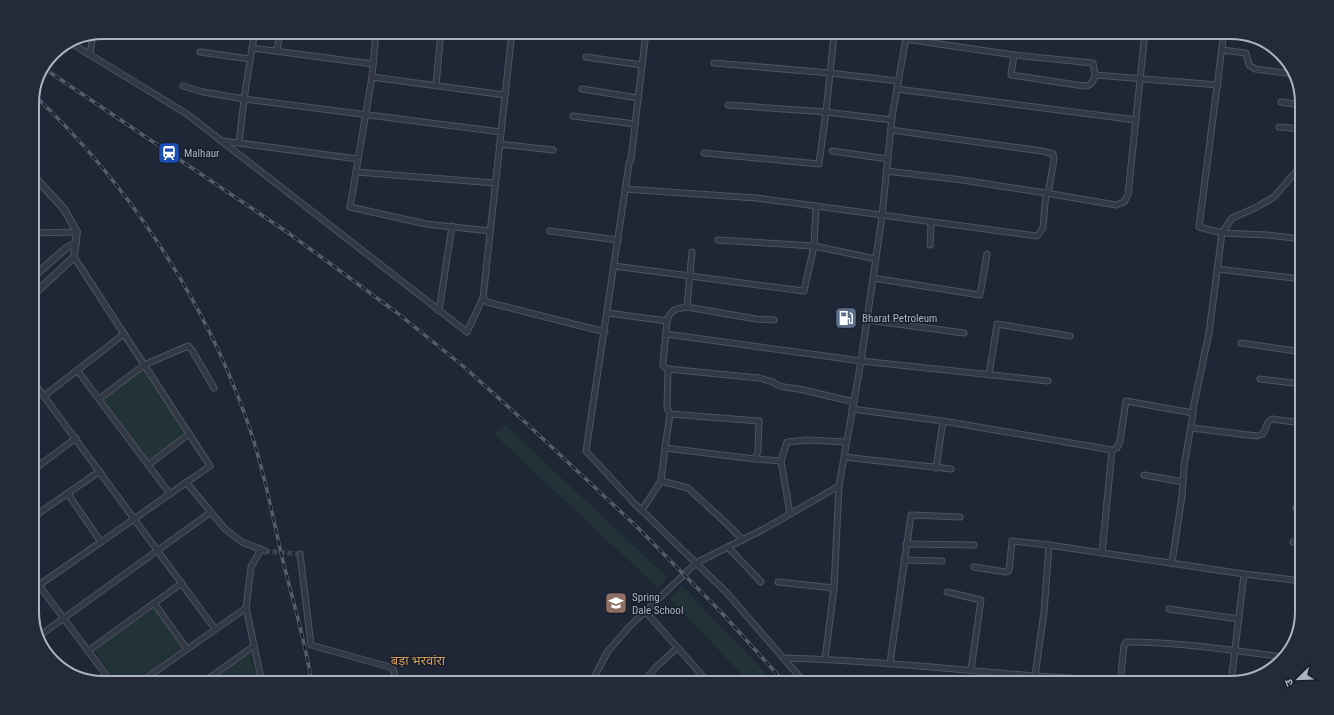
<svg xmlns="http://www.w3.org/2000/svg" width="1334" height="715" font-family="'Roboto Condensed','Noto Sans Devanagari',sans-serif">
<rect width="100%" height="100%" fill="#1f2635"/>
<g fill="#223337">
<polygon points="143,369 185,434 148,460 103,398"/>
<polygon points="504,424 667,577 658,588 495,435"/>
<polygon points="682,586 774,682 775,683 750,683 669,598"/>
<polygon points="154,608 182,648 132,683 117,683 94,651"/>
<polygon points="250,653 257,683 210,682"/>
</g>
<g fill="none" stroke-linecap="round" stroke-linejoin="round">
<polyline stroke="#3b4251" stroke-width="5" stroke-dasharray="5 2.5" stroke-linecap="butt" points="265,551 300,554"/>
<g stroke="#4d5361" stroke-width="7">
<g id="minor">
<polyline points="376,32 372,77 505,95"/>
<polyline points="512,32 483,298 487,302 605,332"/>
<polyline points="646,32 631,159 629,164 586,451 633,502 726,592 805,683"/>
<polyline points="1224,32 1199,227 1222,233 1232,218 1255,208 1274,197 1298,169 1302,167"/>
<polyline points="905,39 1014,55 1093,63 1095,75 1218,85"/>
<polyline points="69,42 187,114 467,332 483,298"/>
<polyline points="252,48 255,32"/>
<polyline points="1222,50 1246,53 1249,65 1255,69 1294,74"/>
<polyline points="277,51 280,32"/>
<polyline points="200,52 250,59"/>
<polyline points="90,55 93,34"/>
<path d="M1014,55L1011,75L1084,86C1091,86 1093,82 1095,75"/>
<polyline points="586,57 642,65"/>
<polyline points="714,63 830,73 898,81"/>
<polyline points="372,77 350,207 426,224 490,231"/>
<polyline points="436,85 441,32"/>
<polyline points="183,86 203,92 244,99 252,48 373,64"/>
<polyline points="582,89 638,98"/>
<polyline points="897,89 1136,120"/>
<polyline points="1281,102 1302,105"/>
<polyline points="728,105 826,112 892,120"/>
<polyline points="573,116 635,124"/>
<polyline points="1279,127 1302,129"/>
<polyline points="223,141 358,159"/>
<polyline points="239,143 244,99 501,132"/>
<polyline points="499,144 553,150"/>
<polyline points="832,151 888,159"/>
<polyline points="704,153 819,164 826,112 834,35 806,32"/>
<polyline points="886,171 962,180 1046,193 1049,189 1054,159 1053,154 1042,151 891,130"/>
<polyline points="356,172 495,183"/>
<polyline points="625,189 756,198 1037,236 1043,228 1046,193 1116,205 1124,202 1128,195 1145,32"/>
<polyline points="550,231 618,240"/>
<polyline points="32,233 77,232"/>
<polyline points="718,240 814,246 876,259"/>
<polyline points="930,245 931,222"/>
<polyline points="692,252 687,307 756,319 774,320"/>
<polyline points="74,257 210,466 101,542"/>
<polyline points="614,266 804,291 814,246 816,206"/>
<polyline points="1217,269 1302,279"/>
<polyline points="873,278 980,295 987,254"/>
<polyline points="439,311 452,226"/>
<polyline points="608,313 667,321 663,363 663,366 668,369"/>
<polyline points="867,320 964,333"/>
<path d="M667,321C671,309 675,309 687,307"/>
<polyline points="666,334 861,361 1048,381"/>
<polyline points="1241,343 1302,352"/>
<polyline points="77,370 170,494"/>
<polyline points="989,375 997,324 1070,336"/>
<polyline points="1260,379 1302,384"/>
<polyline points="32,380 215,629"/>
<polyline points="44,396 124,334"/>
<polyline points="99,399 144,365 188,346 192,350 214,388"/>
<polyline points="852,409 943,421 1112,450 1117,448 1120,441 1126,401 1193,413"/>
<polyline points="1191,428 1257,436 1263,434 1268,422 1272,419 1302,423"/>
<polyline points="665,448 670,414"/>
<polyline points="32,453 40,464"/>
<polyline points="844,457 951,469"/>
<polyline points="755,459 781,461"/>
<polyline points="148,465 189,434"/>
<polyline points="936,468 943,421"/>
<polyline points="32,471 76,438"/>
<polyline points="1144,475 1183,482"/>
<polyline points="1301,480 1302,480"/>
<polyline points="186,482 225,529 242,542 265,551"/>
<polyline points="1296,508 1302,509"/>
<polyline points="642,510 661,481"/>
<polyline points="790,514 781,461 787,442 808,440 846,442"/>
<polyline points="32,518 100,471"/>
<polyline points="743,540 727,524 688,488 661,481 665,448 755,459 758,451 759,421 670,414 667,408 668,369 759,378 773,382 777,385 784,387 799,389 854,402"/>
<polyline points="1293,542 1302,543"/>
<polyline points="906,544 974,545"/>
<polyline points="728,547 761,582"/>
<polyline points="261,549 251,567 246,608 262,683"/>
<polyline points="1102,553 1112,450"/>
<polyline points="300,554 311,645 393,668 396,683"/>
<polyline points="904,560 942,561"/>
<polyline points="1172,563 1182,496 1184,466 1192,420 1194,404 1209,333 1222,233 1267,235 1302,239"/>
<polyline points="974,567 1006,572 1009,571 1012,541 1049,545"/>
<polyline points="32,576 112,683"/>
<polyline points="778,582 834,588"/>
<polyline points="39,585 101,542 68,494"/>
<polyline points="947,592 981,600 971,670"/>
<polyline points="154,603 187,649"/>
<polyline points="1169,609 1239,619"/>
<polyline points="645,611 709,683"/>
<polyline points="39,636 211,512"/>
<polyline points="88,651 182,583"/>
<path d="M783,658C867,660 951,669 1035,676L1044,612L1049,545L1244,574"/>
<polyline points="825,659 834,588 839,486"/>
<polyline points="890,663 911,515 960,517"/>
<polyline points="1035,676 1120,681 1136,683"/>
<polyline points="139,683 246,608"/>
<polyline points="202,683 254,646"/>
<polyline points="591,683 608,651 630,626 696,563 764,529 839,486 861,361 882,216 892,117 907,32"/>
<polyline points="642,683 655,668 677,648"/>
<path d="M1120,683L1124,646L1126,642C1178,642 1231,650 1283,657"/>
<polyline points="1231,683 1244,574 1302,581"/>
</g>
</g>
<g stroke="#4d5361" stroke-width="8">
<g id="tertiary">
<polyline points="32,174 64,209 77,232 74,257 32,296"/>
<polyline points="32,278 66,248 76,243"/>
</g>
</g>
<use href="#minor" stroke="#333845" stroke-width="5"/>
<use href="#tertiary" stroke="#333845" stroke-width="6"/>
<g stroke="#545c6c" stroke-width="3.5">
<g id="rail">
<polyline points="45,69 287,232 396,312 463,366 525,422 635,525 721,612 785,683"/>
<path d="M34,95C126,181 202,296 245,415C262,461 271,509 282,557C288,582 295,606 301,631C305,648 309,666 312,683"/>
</g>
</g>
<use href="#rail" stroke="#181e2a" stroke-width="2" stroke-dasharray="6" stroke-linecap="butt"/>
</g>
<defs>
<g id="station-square" transform="scale(1.15)"><rect x="-9" y="-9" width="18" height="18" rx="4" fill="#1a4fb4" stroke="#181e2a"/><path d="M-3-6H3Q5-6 5-4V2Q5 4 3 4L4.5 6H3L1.5 4h-3L-3 6H-4.5L-3 4Q-5 4-5 2V-4Q-5-6-3-6ZM-3.5-4v3h7v-3ZM-3.5 1v1.5H-2V1ZM2 1v1.5H3.5V1Z" fill="#fff"/></g>
<g id="fuel-square" transform="scale(1.15)"><rect x="-9" y="-9" width="18" height="18" rx="4" fill="#5c6f8a" stroke="#181e2a"/><path d="M-5.5-6h7V0h2V4h1.3V-2.5L3-4.5l.8-.8L6-3V5H2.5V1h-1V6h-7ZM-4.2-4.7v3.2H.2V-4.7Z" fill="#fff"/></g>
<g id="school-square" transform="scale(1.15)"><rect x="-9" y="-9" width="18" height="18" rx="4" fill="#8d6e63" stroke="#181e2a"/><path d="M0-5L7-2L0 1L-7-2ZM-4 1L0 2.5L4 1V4Q0 6-4 4Z" fill="#fff"/></g>
</defs>
<g fill-rule="evenodd">
<use href="#station-square" x="169" y="153"/>
<use href="#fuel-square" x="846" y="318"/>
<use href="#school-square" x="616" y="603"/>
</g>
<g text-anchor="middle" stroke-width="3" stroke-linejoin="round" paint-order="stroke">
<g font-size="11" fill="#acb3c3" stroke="#181e2a" text-anchor="start">
<text x="184" y="157">Malhaur</text>
<text x="862" y="322">Bharat Petroleum</text>
<text x="632" y="601">Spring<tspan x="632" dy="13">Dale School</tspan></text>
</g>
<g font-size="13" fill="#cf995b" stroke="#181e2a">
<text x="418" y="665">बड़ा भरवांरा</text>
</g>
</g>
<path d="M0 0H1334V715H0ZM103 39H1231A64 64 0 0 1 1295 103V612A64 64 0 0 1 1231 676H103A64 64 0 0 1 39 612V103A64 64 0 0 1 103 39Z" fill="#242a36" fill-rule="evenodd"/>
<path fill="none" stroke="#acb3c3" stroke-width="2" d="M103 39H1231A64 64 0 0 1 1295 103V612A64 64 0 0 1 1231 676H103A64 64 0 0 1 39 612V103A64 64 0 0 1 103 39Z"/>
<g transform="translate(1298 679) rotate(247)" stroke="#181e2a" stroke-width="3" paint-order="stroke">
<path d="M0-3L7 15L0 10L-7 15Z" fill="#acb3c3"/>
<text y="-6" font-size="11" font-weight="bold" text-anchor="middle" fill="#acb3c3">उ</text>
</g>
</svg>
